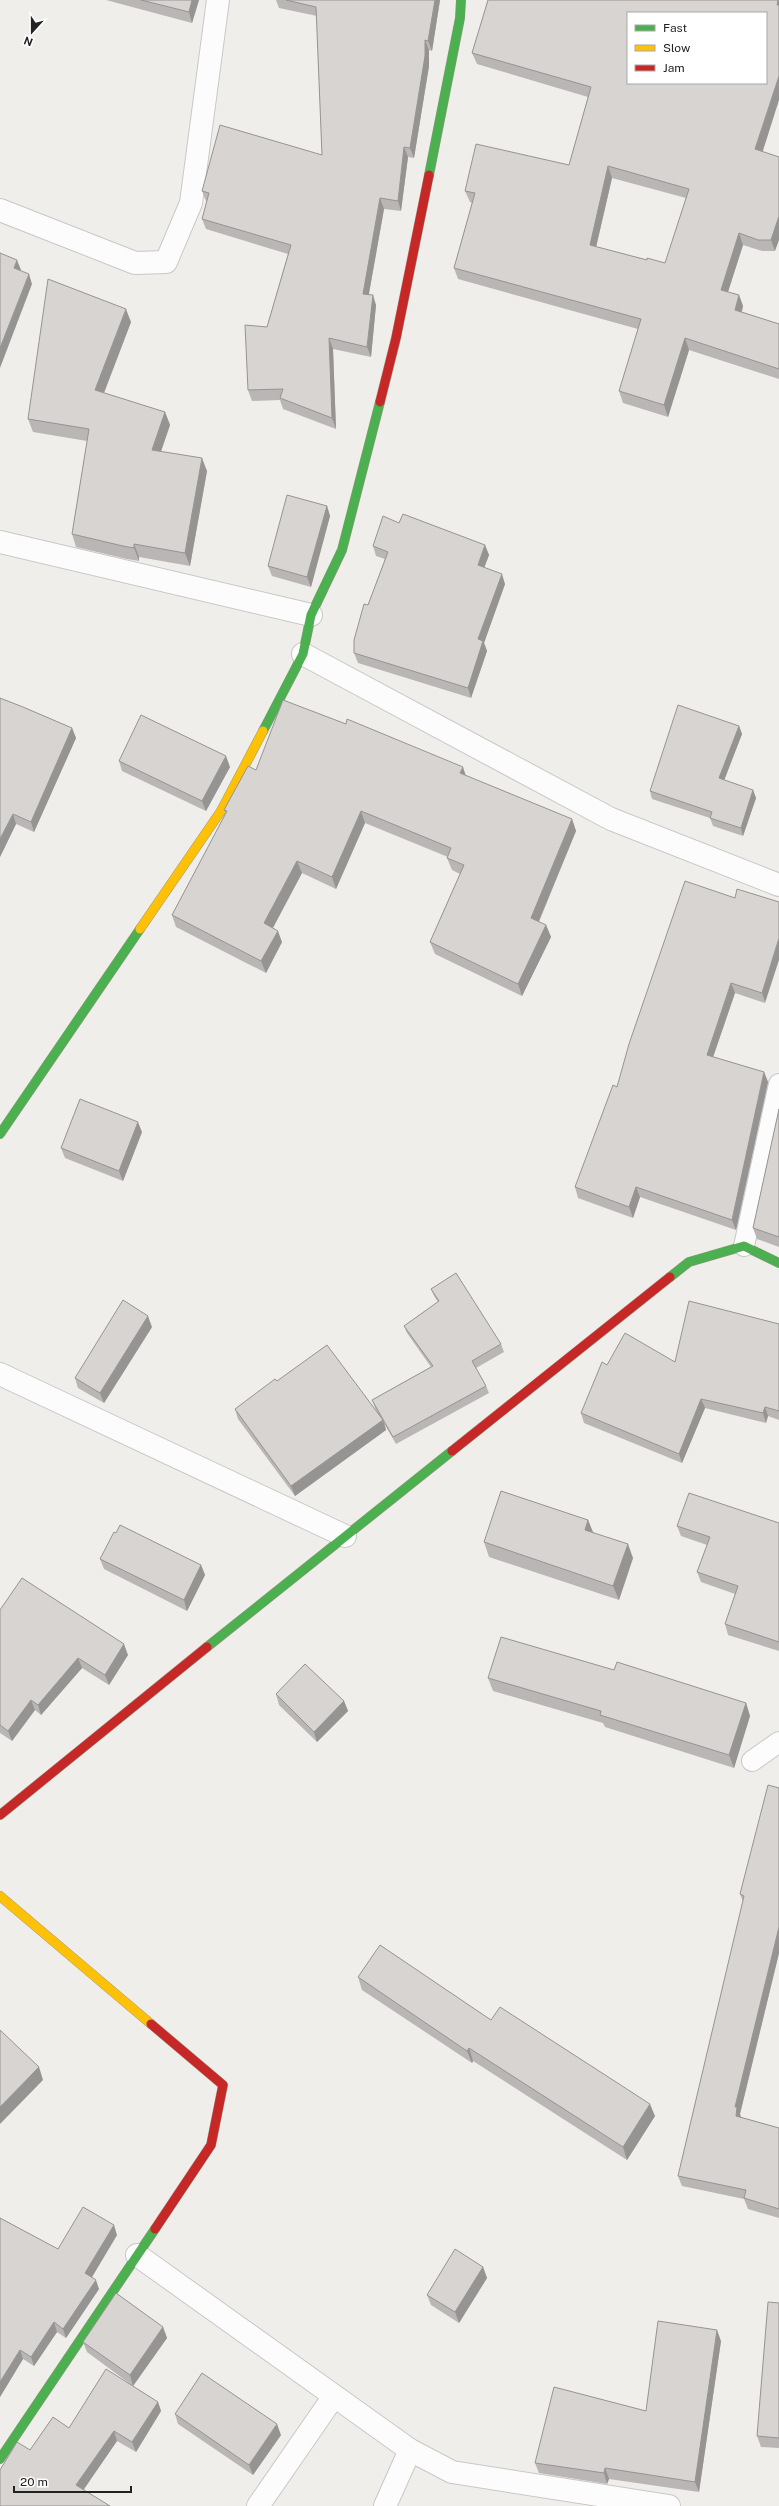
<svg xmlns="http://www.w3.org/2000/svg" width="779" height="2506" font-family="'Public Sans',sans-serif">
<rect width="100%" height="100%" fill="#f0eeeb"/>
<g fill="none" stroke-linecap="round" stroke-linejoin="round">
<g stroke="#c9c8c7" stroke-width="22">
<g id="lane">
<polyline points="744,1246 779,1084"/>
<polyline points="752,1761 779,1742"/>
</g>
</g>
<g stroke="#c9c8c7" stroke-width="24">
<g id="street">
<polyline points="0,210 135,263 166,262 191,203 218,0"/>
<polyline points="0,542 311,615"/>
<polyline points="303,654 611,819 779,885"/>
<polyline points="0,1374 345,1536"/>
<polyline points="137,2255 410,2450 452,2472 669,2506"/>
<polyline points="258,2506 334,2396"/>
<polyline points="385,2506 410,2450"/>
</g>
</g>
<g stroke="#999a82" stroke-width="10">
<g id="fast">
<polyline points="429,175 460,18 461,0"/>
<polyline points="263,731 303,654 311,615 342,550 380,402"/>
<polyline points="0,1134 140,929"/>
<polyline points="670,1277 689,1262 744,1246 779,1263"/>
<polyline points="207,1647 452,1451"/>
<polyline points="0,2459 155,2229"/>
</g>
</g>
<g stroke="#999a82" stroke-width="10">
<g id="slow">
<polyline points="140,929 221,811 263,731"/>
<polyline points="0,1896 151,2024"/>
</g>
</g>
<g stroke="#999a82" stroke-width="10">
<g id="jam">
<polyline points="380,402 396,338 429,175"/>
<polyline points="452,1451 670,1277"/>
<polyline points="0,1815 207,1647"/>
<polyline points="151,2024 223,2085 211,2145 155,2229"/>
</g>
</g>
<use href="#lane" stroke="#fdfcfc" stroke-width="20"/>
<use href="#street" stroke="#fdfcfc" stroke-width="22"/>
<use href="#fast" stroke="#4caf50" stroke-width="9"/>
<use href="#slow" stroke="#ffc107" stroke-width="9"/>
<use href="#jam" stroke="#c62828" stroke-width="9"/>
</g>
<g fill="#b9b6b5" fill-rule="evenodd">
<polygon points="106,0 199,0 192,23"/>
<polygon points="276,0 440,0 432,51 429,50 429,66 414,158 408,157 401,211 384,209 369,294 376,305 371,357 333,349 336,429 283,409 280,400 252,401 248,390 267,327 288,254 206,229 202,219 207,201 206,201 202,191 322,155 317,16 279,8"/>
<path d="M488,0L762,151L775,251H762L743,245L728,292L739,295L743,306L742,312L779,324V379L689,350L668,417L623,403L619,391L638,329L458,279L454,268L472,203L470,202L465,191L569,165L588,97L477,64L472,53ZM612,178L686,198L665,263L647,260L596,247Z"/>
<polygon points="131,322 104,393 165,412 170,425 161,451 207,471 190,566 139,557 139,561 127,559 76,547 72,534 87,441 33,432 28,419"/>
<polygon points="327,506 330,516 311,587 272,576 268,566"/>
<polygon points="399,523 485,545 489,555 484,568 505,584 484,643 487,651 471,698 358,663 354,653 368,605 385,559 376,556 373,546"/>
<polygon points="0,698 72,728 76,738 34,832 16,824 0,857"/>
<polygon points="739,726 742,734 724,780 753,790 756,798 743,836 713,826 710,818 652,799 650,791"/>
<polygon points="119,761 230,767 206,811 122,771"/>
<polygon points="256,770 466,776 572,819 576,831 539,922 546,925 551,937 522,996 435,954 430,942 460,874 452,870 447,858 448,857 365,823 336,889 302,873 273,928 282,942 266,973 176,927 172,915 226,814 224,810"/>
<polygon points="735,898 765,1003 735,993 713,1057 764,1072 768,1082 736,1230 640,1197 633,1218 578,1198 575,1187 617,1087"/>
<polygon points="779,1109 779,1247 757,1239 753,1228"/>
<polygon points="142,1132 123,1181 65,1158 61,1148"/>
<polygon points="431,1289 501,1344 504,1352 476,1368 486,1386 489,1393 396,1444 385,1425 386,1430 295,1496 238,1419 235,1409 277,1381 378,1413 375,1408 372,1400 431,1367 407,1333 404,1326 438,1302 434,1296"/>
<polygon points="779,1324 779,1420 768,1416 766,1423 705,1408 682,1463 584,1423 581,1413 607,1365 675,1362"/>
<polygon points="152,1327 104,1403 78,1388 75,1378"/>
<polygon points="588,1520 593,1532 633,1558 619,1600 489,1557 484,1542"/>
<polygon points="779,1523 779,1651 728,1635 725,1624 735,1594 701,1582 697,1572 707,1545 681,1536 677,1526"/>
<polygon points="100,1559 201,1565 205,1575 187,1611 104,1569"/>
<polygon points="0,1610 128,1655 109,1685 82,1668 41,1715 35,1710 12,1741 0,1733"/>
<polygon points="614,1670 746,1703 750,1716 734,1768 605,1727 603,1723 493,1691 488,1678"/>
<polygon points="276,1694 344,1701 348,1711 317,1742 279,1705"/>
<polygon points="779,1788 779,1953 740,2114 741,2117 779,2128 779,2218 748,2209 744,2199 682,2186 678,2176 743,1902 740,1894"/>
<polygon points="358,1977 491,2020 655,2116 627,2160 473,2061 472,2063 362,1990"/>
<polygon points="0,2218 58,2249 117,2235 92,2277 99,2289 66,2338 57,2332 34,2366 23,2359 0,2397"/>
<polygon points="483,2267 487,2278 459,2323 431,2305 427,2295"/>
<polygon points="779,2303 779,2448 761,2447 757,2436"/>
<polygon points="163,2327 167,2338 133,2386 87,2352 83,2342"/>
<polygon points="721,2341 699,2492 609,2479 607,2484 539,2473 535,2463 646,2411"/>
<polygon points="158,2402 161,2411 136,2452 117,2441 83,2490 0,2506 30,2450 69,2428"/>
<polygon points="175,2414 281,2435 253,2475 178,2424"/>
</g>
<g fill="#969493">
<polygon points="192,0 199,0 192,23 189,12"/>
<polygon points="435,0 440,0 432,51 428,41"/>
<polygon points="778,0 779,0 779,11 777,5"/>
<polygon points="425,40 429,50 429,66 414,158 410,148"/>
<polygon points="779,76 779,100 760,160 755,149"/>
<polygon points="404,147 408,157 401,211 398,201"/>
<polygon points="608,166 612,178 594,256 590,245"/>
<polygon points="380,198 384,209 367,304 363,294"/>
<polygon points="779,216 779,240 775,251 771,240"/>
<polygon points="739,233 743,245 725,301 721,290"/>
<polygon points="17,260 21,270 18,279 14,268"/>
<polygon points="29,274 32,284 0,368 0,348"/>
<polygon points="373,295 376,305 371,357 367,347"/>
<polygon points="739,295 743,306 739,321 735,310"/>
<polygon points="126,309 131,322 100,403 95,390"/>
<polygon points="329,338 333,349 336,429 332,418"/>
<polygon points="685,338 689,350 668,417 664,405"/>
<polygon points="165,412 170,425 157,463 152,450"/>
<polygon points="202,458 207,471 190,566 185,553"/>
<polygon points="327,506 330,516 311,587 307,577"/>
<polygon points="134,544 139,557 139,561 134,548"/>
<polygon points="485,545 489,555 481,576 478,565"/>
<polygon points="502,574 505,584 484,643 487,651 471,698 468,688 478,639"/>
<polygon points="739,726 742,734 722,786 719,778"/>
<polygon points="72,728 76,738 34,832 31,822"/>
<polygon points="226,756 230,767 206,811 202,801"/>
<polygon points="463,767 467,779 460,773"/>
<polygon points="753,790 756,798 743,836 741,828"/>
<polygon points="361,811 365,823 336,889 332,877"/>
<polygon points="13,814 16,824 0,857 0,839"/>
<polygon points="572,819 576,831 535,930 531,918"/>
<polygon points="297,861 302,873 269,935 264,923"/>
<polygon points="546,925 551,937 522,996 518,984"/>
<polygon points="278,931 282,942 266,973 261,961"/>
<polygon points="779,938 779,960 765,1003 762,993"/>
<polygon points="731,983 735,993 710,1066 707,1055"/>
<polygon points="764,1072 768,1082 736,1230 732,1220"/>
<polygon points="138,1122 142,1132 123,1181 119,1171"/>
<polygon points="636,1187 640,1197 633,1218 629,1207"/>
<polygon points="148,1316 152,1327 104,1403 100,1393"/>
<polygon points="701,1399 705,1408 682,1463 679,1454"/>
<polygon points="765,1407 768,1416 766,1423 763,1413"/>
<polygon points="383,1420 386,1430 295,1496 291,1486"/>
<polygon points="588,1520 594,1535 585,1530"/>
<polygon points="628,1544 633,1558 619,1600 613,1586"/>
<polygon points="201,1565 205,1575 187,1611 184,1600"/>
<polygon points="124,1644 128,1655 109,1685 105,1675"/>
<polygon points="78,1658 82,1668 41,1715 38,1705"/>
<polygon points="31,1700 35,1710 12,1741 8,1731"/>
<polygon points="344,1701 348,1711 317,1742 314,1732"/>
<polygon points="746,1703 750,1716 734,1768 729,1755"/>
<polygon points="779,1927 779,1953 740,2114 741,2118 736,2116 735,2107"/>
<polygon points="469,2048 473,2061 472,2063 467,2051"/>
<polygon points="39,2067 43,2080 0,2124 0,2107"/>
<polygon points="650,2104 655,2116 627,2160 623,2147"/>
<polygon points="114,2225 117,2235 89,2282 85,2273"/>
<polygon points="483,2267 487,2278 459,2323 455,2312"/>
<polygon points="96,2280 99,2289 66,2338 63,2329"/>
<polygon points="54,2322 57,2332 34,2366 31,2357"/>
<polygon points="163,2327 167,2338 133,2386 130,2375"/>
<polygon points="717,2330 721,2341 699,2492 695,2482"/>
<polygon points="20,2350 23,2359 0,2397 0,2382"/>
<polygon points="158,2402 161,2411 136,2452 132,2442"/>
<polygon points="277,2424 281,2435 253,2475 249,2465"/>
<polygon points="114,2431 117,2441 80,2495 76,2485"/>
<polygon points="605,2468 609,2479 607,2484 604,2473"/>
</g>
<g fill="#d7d4d2" stroke="#969493" fill-rule="evenodd">
<polygon points="141,0 192,0 189,12"/>
<polygon points="286,0 435,0 428,41 425,40 425,56 410,148 404,147 398,201 380,198 363,294 373,295 367,347 329,338 332,418 280,398 283,389 248,390 245,325 267,327 291,245 202,219 209,193 202,191 220,125 322,155 316,7"/>
<path d="M488,0H778L777,5H779V76L755,149L779,157V216L771,240H758L739,233L721,290L739,295L735,310L779,324V369L685,338L664,405L619,391L641,319L454,268L475,193L465,191L476,144L569,165L591,87L472,53ZM628,13H766V83H628ZM608,166L689,189L665,263L647,258V260L590,245Z"/>
<polygon points="0,253 17,260 14,268 29,274 0,348"/>
<polygon points="48,279 126,309 95,390 165,412 152,450 202,458 185,553 134,544 134,548 123,546 72,534 89,429 28,419"/>
<polygon points="287,495 327,506 307,577 268,566"/>
<polygon points="403,514 485,545 478,565 502,574 478,639 483,641 468,688 354,653 354,640 364,604 368,605 388,552 373,546 383,516 399,523"/>
<polygon points="0,698 23,707 72,728 31,822 13,814 0,839"/>
<polygon points="283,700 346,724 347,719 463,767 460,773 572,819 531,918 546,925 518,984 430,942 464,865 447,858 451,848 361,811 332,877 297,861 264,923 278,931 261,961 172,915 227,811 224,810 248,766 256,770"/>
<polygon points="678,705 739,726 719,778 753,790 741,828 710,818 712,812 650,791"/>
<polygon points="141,715 226,756 202,801 119,761"/>
<polygon points="685,881 735,898 737,889 779,902 779,938 762,993 731,983 707,1055 764,1072 732,1220 636,1187 629,1207 575,1187 613,1085 617,1087 629,1044"/>
<polygon points="80,1099 138,1122 119,1171 61,1148"/>
<polygon points="779,1109 779,1237 753,1228"/>
<polygon points="456,1273 501,1344 472,1361 486,1386 393,1437 372,1400 433,1366 404,1326 439,1301 431,1289"/>
<polygon points="123,1300 148,1316 100,1393 75,1378"/>
<polygon points="689,1301 779,1324 779,1411 765,1407 763,1413 701,1399 679,1454 581,1413 602,1362 607,1365 625,1333 675,1362"/>
<polygon points="327,1345 383,1420 291,1486 235,1409 275,1379 277,1381"/>
<polygon points="501,1491 588,1520 585,1530 628,1544 613,1586 484,1542"/>
<polygon points="689,1493 779,1523 779,1642 725,1624 738,1586 697,1572 710,1537 677,1526"/>
<polygon points="120,1525 201,1565 184,1600 100,1559 114,1532 116,1533"/>
<polygon points="22,1578 124,1644 105,1675 78,1658 38,1705 31,1700 8,1731 0,1725 0,1610"/>
<polygon points="501,1637 614,1670 617,1662 746,1703 729,1755 600,1715 601,1711 488,1678"/>
<polygon points="305,1664 344,1701 314,1732 276,1694"/>
<polygon points="768,1785 779,1788 779,1927 735,2107 737,2107 736,2116 779,2128 779,2209 744,2198 746,2190 678,2176 744,1896 740,1894"/>
<polygon points="380,1945 491,2020 500,2007 650,2104 623,2147 469,2048 467,2051 358,1977"/>
<polygon points="0,2030 39,2067 0,2107"/>
<polygon points="83,2207 114,2225 85,2273 96,2280 63,2329 54,2322 31,2357 20,2350 0,2382 0,2218 58,2249"/>
<polygon points="455,2249 483,2267 455,2312 427,2295"/>
<polygon points="116,2293 163,2327 130,2375 83,2342"/>
<polygon points="768,2302 779,2303 779,2438 757,2436"/>
<polygon points="658,2321 717,2330 695,2482 605,2468 604,2473 535,2463 554,2387 646,2411"/>
<polygon points="106,2369 158,2402 132,2442 114,2431 76,2485 110,2506 0,2506 0,2470 17,2442 30,2450 53,2417 69,2428"/>
<polygon points="202,2373 277,2424 249,2465 175,2414"/>
</g>
<rect x="627" y="12" width="140" height="72" fill="#ffffff" stroke="#a7a7a7"/>
<rect x="635" y="25" width="20" height="6" fill="#4caf50" stroke="#a7a7a7"/>
<text x="663" y="32" font-size="12" fill="#222222">Fast</text>
<rect x="635" y="45" width="20" height="6" fill="#ffc107" stroke="#a7a7a7"/>
<text x="663" y="52" font-size="12" fill="#222222">Slow</text>
<rect x="635" y="65" width="20" height="6" fill="#c62828" stroke="#a7a7a7"/>
<text x="663" y="72" font-size="12" fill="#222222">Jam</text>
<g transform="translate(32 32) rotate(201)" stroke="#ffffff" stroke-width="3" paint-order="stroke">
<path d="M0-3L7 15L0 10L-7 15Z" fill="#222222"/>
<text y="-6" font-size="11" font-weight="bold" text-anchor="middle" fill="#222222">N</text>
</g>
<path d="M14 2486v6h117v-6" fill="none" stroke="#222222" stroke-width="2"/>
<text x="20" y="2486" font-size="12" fill="#222222" stroke="#ffffff" stroke-width="3" paint-order="stroke">20 m</text>
</svg>
